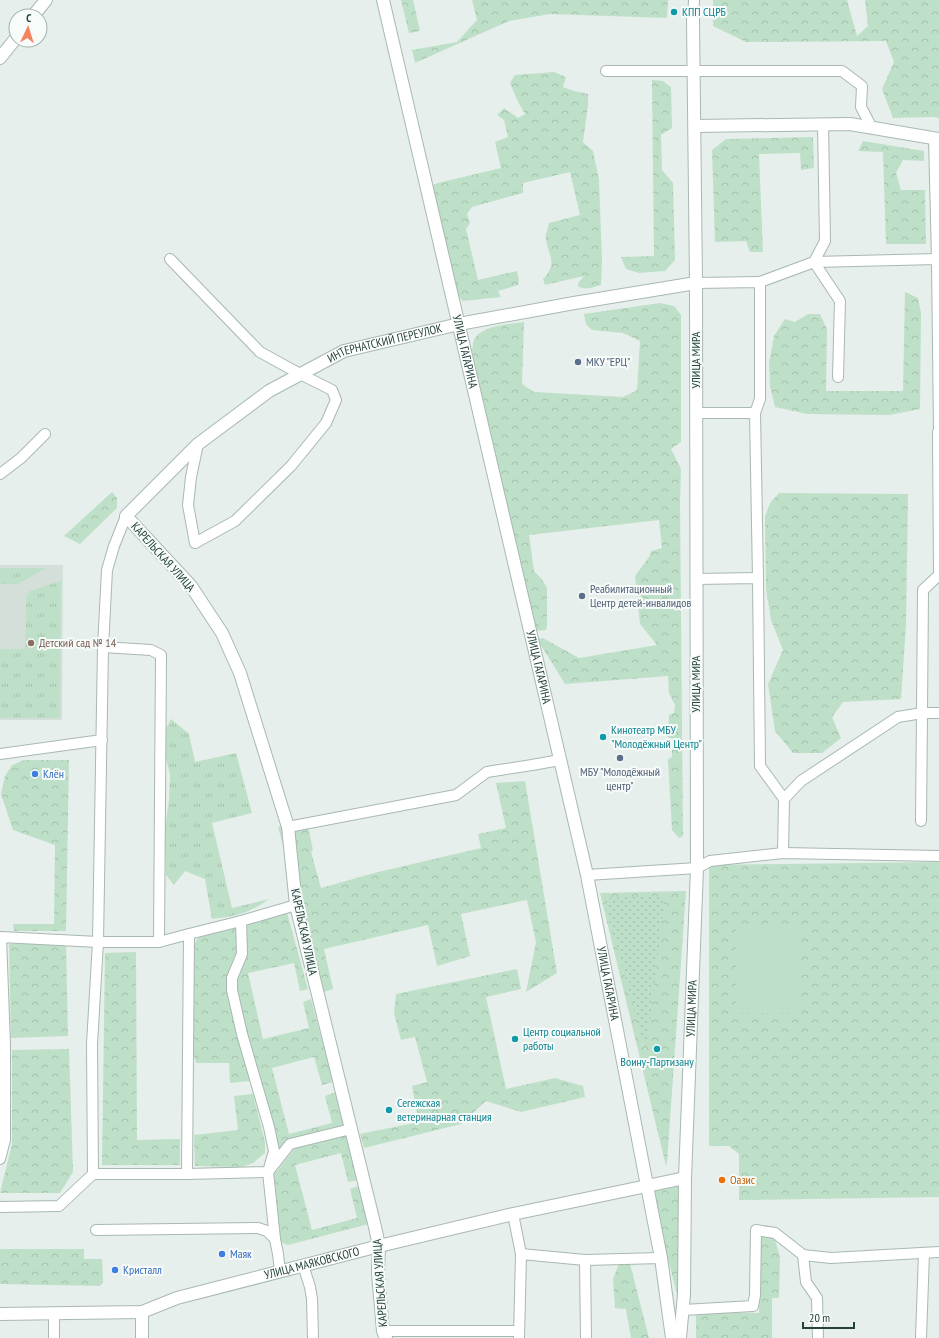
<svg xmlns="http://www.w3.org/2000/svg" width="939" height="1338" font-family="'PT Sans Narrow',sans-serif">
<defs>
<pattern id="grass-tufts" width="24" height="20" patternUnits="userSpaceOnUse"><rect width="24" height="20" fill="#bfe0c8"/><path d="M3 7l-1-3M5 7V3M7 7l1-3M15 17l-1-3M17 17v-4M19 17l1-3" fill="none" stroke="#a4c1ad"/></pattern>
<pattern id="forest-crowns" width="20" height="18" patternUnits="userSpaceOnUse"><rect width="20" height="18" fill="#bfe0c8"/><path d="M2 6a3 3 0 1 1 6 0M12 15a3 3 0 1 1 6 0" fill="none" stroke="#a4c1ad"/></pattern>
<pattern id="park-dots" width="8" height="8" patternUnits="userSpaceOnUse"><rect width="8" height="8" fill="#bfe0c8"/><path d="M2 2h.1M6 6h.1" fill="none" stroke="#a4c1ad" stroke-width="1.8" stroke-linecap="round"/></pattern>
</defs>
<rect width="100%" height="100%" fill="#e6efeb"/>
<polygon fill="#d4dfda" points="0,565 63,565 62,720 0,720"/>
<g fill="url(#grass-tufts)">
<polygon points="0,568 46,568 18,584 0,584"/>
<polygon points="61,581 60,718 0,718 0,649 25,649 26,597 30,591"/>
<path d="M171,719L189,734L195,762L236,753L252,813L212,823L232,908L269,899C248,914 237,916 212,919L205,879L185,871L174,885L166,875L165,828L169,799L170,775L161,738Z"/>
</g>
<g fill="url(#forest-crowns)">
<polygon points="401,0 413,0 420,31 409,33"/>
<polygon points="472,0 668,0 667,18 550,14 509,21 415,63 412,50 457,42 477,20"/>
<polygon points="713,0 847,0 857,36 868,26 865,0 939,0 939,118 934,117 893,118 882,89 894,62 886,41 746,42 713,26"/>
<path d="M554,72L566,77L563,87L574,91L588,94V105L583,142L593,151L599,180L602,260L601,285C593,287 585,291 578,286L579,282L584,276L545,285L543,279C558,263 549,257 546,240C545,235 548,228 549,223L580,215L570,172L523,183V193L472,207L467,214L470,223L466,229L478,280L517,271L519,280L518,285L498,291L501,297L463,301L456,294L430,186L438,183L501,168L495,142L508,137L504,120L497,115L504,108L518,118L525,114L518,102L510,83L515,75Z"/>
<polygon points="652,80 663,81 671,87 672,128 661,135 662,170 673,183 675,260 665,271 639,273 626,269 621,257 654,256"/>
<polygon points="813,137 814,168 801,170 800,153 759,154 763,252 750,252 746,241 715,242 712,150 726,139"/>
<polygon points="863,141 924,151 924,161 903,160 896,173 901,190 925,190 926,244 886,244 883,152 858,151"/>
<polygon points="905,292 918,298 921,313 920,409 889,415 807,414 775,407 770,386 769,363 774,336 785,319 795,322 808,314 820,314 827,329 826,391 903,391"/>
<path d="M660,303L674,306L681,315V442L671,449L681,469L680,502L683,836L679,838L672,830L668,759L672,757V739L668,737L669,715L674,713L675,705L669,693L668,676L565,684L537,639L543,638L579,658L657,645L640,624L635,576L649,557L651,551L662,548L659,520L529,535L534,571L541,578L547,588V625L546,630L535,631L472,350C473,346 473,341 475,338C484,325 511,324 524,322L522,384L534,392L623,397L637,390L640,341L623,333L592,330L586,324L584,314Z"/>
<polygon points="112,492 117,498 117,508 80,544 64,536"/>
<polygon points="779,493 908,494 906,624 901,699 843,702 832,717 841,738 822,753 793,753 775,731 768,684 783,650 771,620 766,589 765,517 770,503"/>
<polygon points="24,760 69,760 66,931 14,931 13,924 54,924 55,845 13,830 1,794 5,776 12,765"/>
<polygon points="525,781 557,973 526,992 536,942 527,900 461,914 470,956 437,966 428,925 324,949 333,989 324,992 278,827 307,821 313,850 311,852 321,888 374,873 481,848 478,834 506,828 496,783"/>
<polygon points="939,862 939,1197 739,1200 739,1154 729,1146 709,1146 709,865"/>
<polygon points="686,891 667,1163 666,1166 600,893"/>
<polygon points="286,909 308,989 300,991 294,963 248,973 263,1039 309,1028 303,1002 311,999 333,1082 322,1085 314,1057 272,1068 289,1134 332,1123 325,1096 336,1092 345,1125 278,1154 236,989 246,925"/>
<polygon points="236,928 237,951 232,967 227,976 227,989 237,1035 250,1081 230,1083 229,1063 196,1063 194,1057 194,946 197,939 204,935"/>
<polygon points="66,943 68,1036 11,1038 9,944"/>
<polygon points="136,952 137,1140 180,1139 180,1165 102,1165 105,953"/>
<polygon points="517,969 521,989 486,997 506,1089 555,1078 583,1086 585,1097 521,1112 486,1101 461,1124 364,1148 360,1134 419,1122 412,1086 427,1082 415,1037 401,1040 394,1013 396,994"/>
<polygon points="69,1049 73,1172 60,1193 0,1193 12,1144 12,1050"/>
<polygon points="253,1094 265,1142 265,1153 253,1163 242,1167 195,1166 194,1135 238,1130 234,1096"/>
<polygon points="347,1134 358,1180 348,1182 341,1153 295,1165 312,1230 357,1218 350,1189 359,1186 369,1224 288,1245 281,1242 280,1237 274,1175 296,1147"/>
<polygon points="679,1186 679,1302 650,1189"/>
<polygon points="760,1235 774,1237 780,1256 779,1298 772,1298 772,1338 696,1338 696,1315 699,1312 759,1313"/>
<polygon points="0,1249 84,1249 84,1259 102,1259 103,1282 100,1286 0,1284"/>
<polygon points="629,1260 649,1338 631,1338 626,1309 615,1308 613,1279 620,1261"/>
</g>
<polygon fill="url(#park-dots)" points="665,896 646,1051 603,898"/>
<rect fill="#bfe0c8" x="736" y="927" width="62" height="86"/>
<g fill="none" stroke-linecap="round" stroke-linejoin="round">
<g stroke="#a8b8b2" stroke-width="12">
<g id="service">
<polyline points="693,19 694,0"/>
<polyline points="606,71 842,71 862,86 861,107 872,128"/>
<polyline points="934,138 937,259 939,259"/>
<polyline points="170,259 260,352 300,374 332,390 336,400 326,423 291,466 235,521 195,543 188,505 191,477 198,444"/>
<polyline points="814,262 937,259 939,432"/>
<polyline points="814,262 840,301 838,377"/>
<polyline points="760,282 814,262 825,241 823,124"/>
<polyline points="696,283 760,282 760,399 755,413"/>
<polyline points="696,413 755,413 758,578"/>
<polyline points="938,432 939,575"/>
<polyline points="0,474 21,458 45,434"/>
<polyline points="939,575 923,590 922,713 939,713"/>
<polyline points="696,579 758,578 760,766 784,799 783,853"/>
<polyline points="103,647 151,650 161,655 159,942 189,934"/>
<polyline points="0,754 102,740"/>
<polyline points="784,799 801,781 898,717 922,713 921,821"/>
<polyline points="288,827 456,795 487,772 532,765 560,760"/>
<polyline points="587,875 697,868 710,861 783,853 939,856"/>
<polyline points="296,905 241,921 189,934 187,1174 268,1172 290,1144 351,1129"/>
<polyline points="241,921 242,954 232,978 232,990 242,1034 269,1127 274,1151 268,1172 275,1239 278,1254 280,1271"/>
<polyline points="0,1159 5,1140 5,1045 1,937 98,942 159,942"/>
<polyline points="93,1174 187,1174"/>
<polyline points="0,1207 59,1206 93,1174 92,1044 98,942 103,647 107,570 114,546 126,516"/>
<polyline points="513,1214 521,1254 519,1338"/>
<polyline points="96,1230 258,1228 267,1231 275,1239"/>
<polyline points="521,1254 585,1260 586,1338"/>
<polyline points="803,1255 806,1282 817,1298 818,1338"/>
<polyline points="585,1260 661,1258"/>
<polyline points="303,1265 310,1287 312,1299 313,1338"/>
<polyline points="683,1310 753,1306 755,1295 756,1230 775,1233 803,1255 831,1258 939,1252"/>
<polyline points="54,1314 54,1338"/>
<polyline points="383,1331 519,1331"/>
<polyline points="921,1338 924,1253"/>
</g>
</g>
<g stroke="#a8b8b2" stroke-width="14">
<g id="minor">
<path id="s1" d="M383,0L587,875L661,1258L672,1338"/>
<polyline points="33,16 46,0"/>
<polyline points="0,58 16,38"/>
<polyline points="695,126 850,124 939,139"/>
<polyline points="142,1312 142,1338"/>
<path id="s2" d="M0,1314L142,1312L177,1298L379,1246L513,1214L685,1178"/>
<path id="s3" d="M386,1338L383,1331L378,1273L379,1246L375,1227L296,905L288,827L240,673L222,633L191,586L126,516L198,444L269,391L344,351L459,324L574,303L696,283"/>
<path id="s4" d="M680,1338L684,1294L685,1178L697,868L696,283L693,19"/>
</g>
</g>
<use href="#service" stroke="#fff" stroke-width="10"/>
<use href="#minor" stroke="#fff" stroke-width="12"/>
</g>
<g fill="#0f9aa8" stroke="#f7fbf9" stroke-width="1.5">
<circle cx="674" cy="12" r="4"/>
<circle cx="603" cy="737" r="4"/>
<circle cx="515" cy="1039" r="4"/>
<circle cx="657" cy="1049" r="4"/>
<circle cx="389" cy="1110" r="4"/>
</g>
<g fill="#5c6f8a" stroke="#f7fbf9" stroke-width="1.5">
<circle cx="578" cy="362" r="4"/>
<circle cx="582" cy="596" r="4"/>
<circle cx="620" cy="758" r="4"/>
</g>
<circle fill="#8d6e63" stroke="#f7fbf9" stroke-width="1.5" cx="31" cy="643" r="4"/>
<g fill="#3f7fe0" stroke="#f7fbf9" stroke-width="1.5">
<circle cx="35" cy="774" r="4"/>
<circle cx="222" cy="1254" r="4"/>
<circle cx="115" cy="1270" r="4"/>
</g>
<circle fill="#e8710a" stroke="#f7fbf9" stroke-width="1.5" cx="722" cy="1180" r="4"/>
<g text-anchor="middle" stroke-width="4" stroke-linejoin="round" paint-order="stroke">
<g font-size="12" fill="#0d838f" stroke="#f7fbf9" text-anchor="start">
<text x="682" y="16">КПП СЦРБ</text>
<text x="611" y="734">Кинотеатр МБУ<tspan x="611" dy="14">"Молодёжный Центр"</tspan></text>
<text x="523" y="1036">Центр социальной<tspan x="523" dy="14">работы</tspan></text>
<text x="657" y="1066" text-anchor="middle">Воину-Партизану</text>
<text x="397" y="1107">Сегежская<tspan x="397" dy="14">ветеринарная станция</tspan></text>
</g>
<g font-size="12" fill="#24423a" stroke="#f7fbf9">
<text dy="4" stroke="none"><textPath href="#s3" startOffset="1196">ИНТЕРНАТСКИЙ ПЕРЕУЛОК</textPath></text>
<text dy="4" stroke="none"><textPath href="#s1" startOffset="361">УЛИЦА ГАГАРИНА</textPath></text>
<text transform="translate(696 360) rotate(-90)" y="4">УЛИЦА МИРА</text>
<text transform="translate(163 557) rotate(48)" y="4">КАРЕЛЬСКАЯ УЛИЦА</text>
<text dy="4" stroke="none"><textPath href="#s1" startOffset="685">УЛИЦА ГАГАРИНА</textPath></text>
<text transform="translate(696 684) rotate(-90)" y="4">УЛИЦА МИРА</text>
<text transform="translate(304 932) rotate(78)" y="4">КАРЕЛЬСКАЯ УЛИЦА</text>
<text dy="4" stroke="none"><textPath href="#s1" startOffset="1009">УЛИЦА ГАГАРИНА</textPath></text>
<text dy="4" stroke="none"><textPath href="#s4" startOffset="330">УЛИЦА МИРА</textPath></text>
<text dy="4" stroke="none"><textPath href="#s2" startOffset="319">УЛИЦА МАЯКОВСКОГО</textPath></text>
<text transform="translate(380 1283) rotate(-94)" y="4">КАРЕЛЬСКАЯ УЛИЦА</text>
</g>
<g font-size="12" fill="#4e5e75" stroke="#f7fbf9" text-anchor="start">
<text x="586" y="366">МКУ "ЕРЦ"</text>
<text x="590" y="593">Реабилитационный<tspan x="590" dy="14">Центр детей-инвалидов</tspan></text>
<text x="620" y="776" text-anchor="middle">МБУ "Молодёжный<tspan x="620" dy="14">центр"</tspan></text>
</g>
<g font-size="12" fill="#785e54" stroke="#f7fbf9" text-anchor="start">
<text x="39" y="647">Детский сад № 14</text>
</g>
<g font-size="12" fill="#366cbe" stroke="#f7fbf9" text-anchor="start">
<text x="43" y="778">Клён</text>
<text x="230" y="1258">Маяк</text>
<text x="123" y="1274">Кристалл</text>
</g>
<g font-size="12" fill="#c56008" stroke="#f7fbf9" text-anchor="start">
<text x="730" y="1184">Оазис</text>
</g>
</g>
<g transform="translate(28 28) rotate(4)"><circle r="19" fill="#f7fbf9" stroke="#a3b1ad"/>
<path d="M0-3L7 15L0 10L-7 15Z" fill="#f4845f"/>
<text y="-6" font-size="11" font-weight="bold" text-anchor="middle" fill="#24423a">С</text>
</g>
<path d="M803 1322v6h51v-6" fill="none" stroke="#24423a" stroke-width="2"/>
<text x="809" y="1322" font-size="12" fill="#24423a" stroke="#f7fbf9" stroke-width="3" paint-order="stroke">20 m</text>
</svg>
